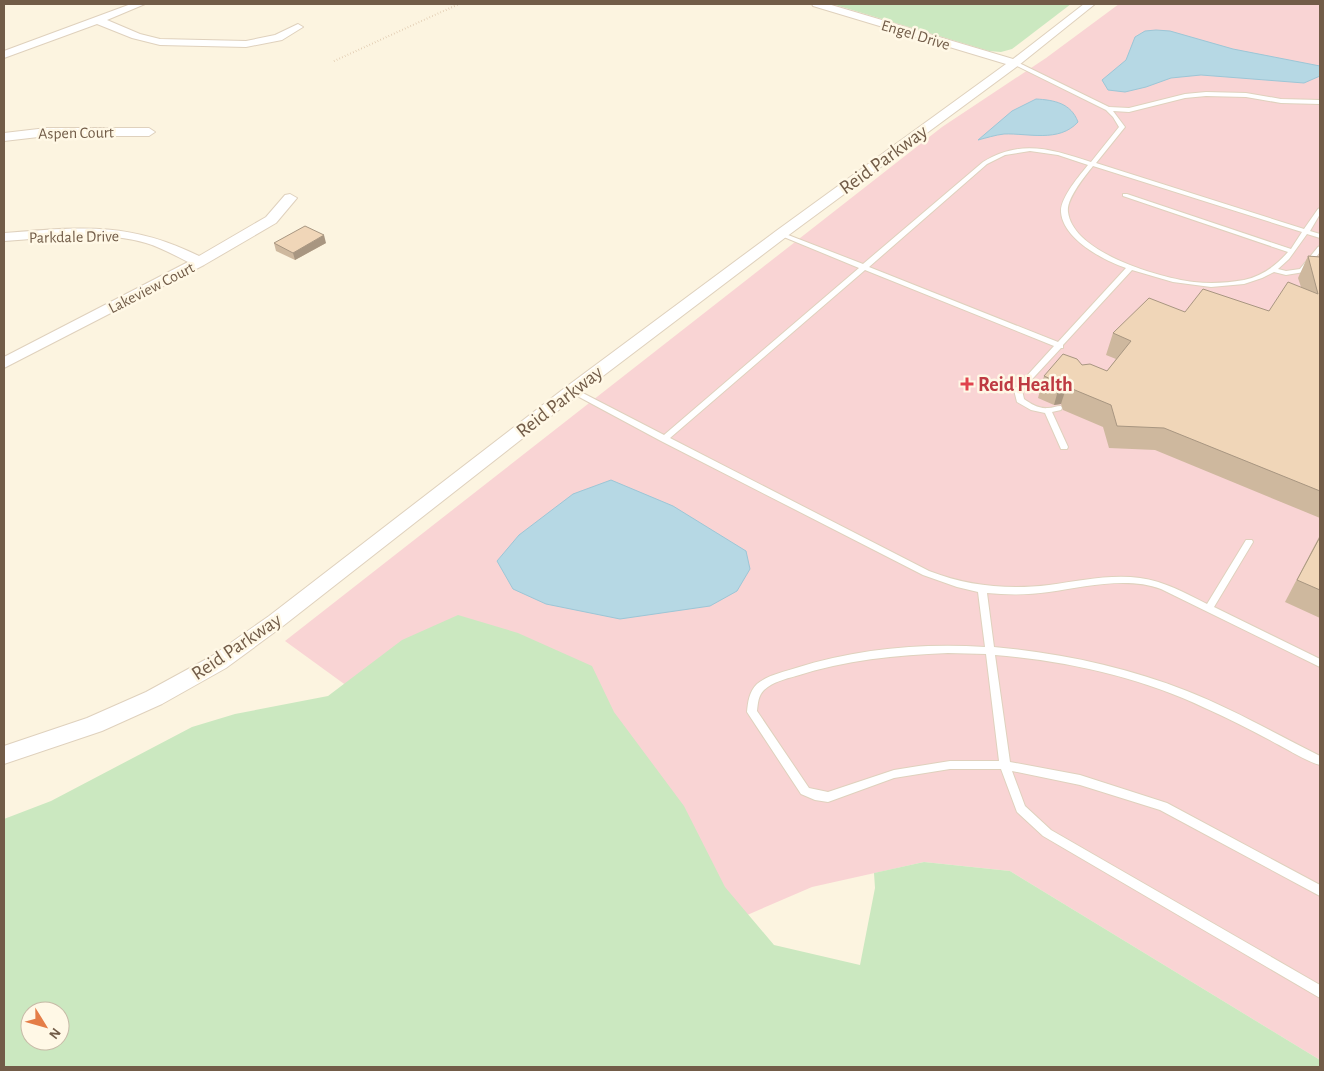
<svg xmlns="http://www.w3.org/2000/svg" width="1324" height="1071" font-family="'Alegreya Sans',sans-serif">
<rect width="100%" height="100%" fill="#fcf4e0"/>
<polygon fill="#f9d4d4" points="1119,4 1320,4 1320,1060 1010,871 924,862 812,887 694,938 285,641 942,127 1046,58"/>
<g fill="#cbe8c0" fill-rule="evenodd">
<polygon points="832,4 1071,4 1012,49 1001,52 989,51"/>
<path d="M458,615L518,633L592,666L614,712L684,806L725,887L774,945L860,965L875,888L874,873L924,862L1010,871L1320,1060V1067H4V819L51,801L192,727L235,714L328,696L402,640ZM30,1011H60V1041H30Z"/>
</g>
<g fill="#b6d8e4" stroke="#9cc6d6">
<polygon points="1156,30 1170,31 1233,49 1320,66 1320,76 1304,83 1201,75 1171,78 1146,87 1125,92 1108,90 1102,80 1126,60 1135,37 1145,31"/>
<path d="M1036,99C1054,100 1071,103 1078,122C1059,143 1028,133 1004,134C995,135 986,138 978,140L1012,111Z"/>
<polygon points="611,480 673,506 746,551 750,569 737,591 710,606 620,619 546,604 513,589 497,561 519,535 573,494"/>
</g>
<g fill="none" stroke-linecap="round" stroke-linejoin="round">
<g stroke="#dfd1bd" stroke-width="2">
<path id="lane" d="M1013,62H1017L1109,107L1129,108L1185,94L1206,92L1246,93L1281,99L1320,100V104L1281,103L1246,97L1206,96L1185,98L1129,112L1113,111L1125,127L1096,163L1304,229L1318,209L1320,208V214L1310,231L1320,234V238L1307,234L1289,259L1278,269L1286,271L1300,269L1318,247L1320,246V252L1304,272L1286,275L1274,272L1262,278L1244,284L1211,287L1173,282L1132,270L1063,345V348H1061L1022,390L1024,399C1031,404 1039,409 1048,408C1053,408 1056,406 1061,406L1062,408L1061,410L1052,412L1068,447L1067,449H1061L1045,413L1031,410L1017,402L1014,390L1054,346L865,270L670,438L929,571C968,586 1007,590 1049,585C1079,581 1110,574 1140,578C1164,581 1185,593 1207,604L1246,540H1252L1253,542L1214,607L1320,659V667L1161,589C1128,576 1083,587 1049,592C1028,595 1008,595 987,593L994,647C1060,653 1126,667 1187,691C1233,709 1276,734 1320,756V765C1306,761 1292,752 1279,745C1255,732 1230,719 1205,708C1140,677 1067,661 995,655L1010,762L1080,775L1167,803L1320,885V896L1160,810L1080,785L1012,771L1025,806L1051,830L1320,985V998L1043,836L1017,812L1001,769H950L894,778L828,802L815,800L801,794L747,712C748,702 749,692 757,684C768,675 783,672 796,668C856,649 921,643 985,647L978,592L957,587L923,575L661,441L568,391L569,389H575L664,435L859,268L779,235V233H783L863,264L983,162C1021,139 1051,149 1091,162L1119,127L1113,117L1106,110L1013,64ZM1030,151L1058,155L1088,165C1080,175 1060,198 1061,212C1063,239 1103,260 1126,268L1058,342L869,267L987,164L1005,155ZM1093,166L1302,232L1291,249L1127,194H1123V196L1288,252C1276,266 1262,276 1244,280C1227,283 1211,284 1194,282C1160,278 1073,253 1068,212C1066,199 1085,176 1093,166ZM948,653L986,654L999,761H950L894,770L828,792L809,788L757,711C758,703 758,696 764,690C773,682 785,679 796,676C845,660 896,655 948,653Z"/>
</g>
<g stroke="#dfd1bd" stroke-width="2">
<g id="street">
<polygon points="131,4 145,4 107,20 140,34 160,39 246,41 275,35 298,24 303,27 282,40 246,47 160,45 132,38 97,24 4,58 4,51"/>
<polygon points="812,4 828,4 1013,59 1084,4 1095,4 1019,65 786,237 578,395 283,626 226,668 162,704 102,731 4,764 4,746 87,718 146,692 212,656 269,616 566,387 776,231 1006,64 813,6"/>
<polygon points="47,128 149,128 155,132 149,136 47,136 4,141 4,133"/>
<path d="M290,194L297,198L276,223L204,265L4,368V357L188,262C174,255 160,247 146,243C100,230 50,238 4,241V233C79,227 129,221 199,256L266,217L285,195Z"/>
</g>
</g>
<polyline stroke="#d5b99c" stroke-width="2" stroke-dasharray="0.5 2.5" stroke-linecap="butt" points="334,61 459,4"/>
<use href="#lane" fill="#fff" fill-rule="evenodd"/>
<use href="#street" fill="#fff" fill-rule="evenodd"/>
</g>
<g fill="#ceb89e">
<polygon points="274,243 326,243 295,260 276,251"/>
<polygon points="1308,256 1320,257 1320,518 1155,450 1109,448 1103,427 1063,410 1061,404 1054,405 1038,398 1044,376 1082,365 1107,371 1116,359 1106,355 1113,333 1185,312 1269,311 1301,287 1298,278"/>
<polygon points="1320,535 1320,618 1285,602"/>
</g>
<g fill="#a89681">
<polygon points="324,235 326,243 295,260 293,253"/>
<polygon points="1068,382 1061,404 1054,405 1060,383"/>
</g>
<g fill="#f0d6b8" stroke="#a89681">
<polygon points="305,226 324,235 293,253 274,243"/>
<polygon points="1308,256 1320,257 1320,491 1164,428 1117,426 1111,405 1070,388 1068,382 1060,383 1044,376 1063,354 1077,359 1082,365 1090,364 1107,371 1131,341 1113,333 1149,298 1185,312 1203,289 1269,311 1288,282 1318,294"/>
<polygon points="1320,537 1320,590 1297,580"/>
</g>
<path fill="#e0444e" stroke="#fff8e6" stroke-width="2" d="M964.5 376.5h5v5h5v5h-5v5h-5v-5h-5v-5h5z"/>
<g text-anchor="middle" stroke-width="5" stroke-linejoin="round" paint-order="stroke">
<g font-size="16" fill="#725c48" stroke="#fff8e6">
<text transform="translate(916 34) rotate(17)" y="6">Engel Drive</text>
<text transform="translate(76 132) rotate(-1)" y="6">Aspen Court</text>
<text transform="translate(74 236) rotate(-1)" y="6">Parkdale Drive</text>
<text transform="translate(151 287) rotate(-27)" y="6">Lakeview Court</text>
</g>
<g font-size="20" fill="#725c48" stroke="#fff8e6">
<text transform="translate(883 159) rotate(-36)" y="7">Reid Parkway</text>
<text transform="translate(559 401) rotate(-38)" y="7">Reid Parkway</text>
<text transform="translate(236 646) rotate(-34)" y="7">Reid Parkway</text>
</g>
<g font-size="20" font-weight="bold" fill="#be3a42" stroke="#fff8e6" text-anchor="start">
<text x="978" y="391">Reid Health</text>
</g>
</g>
<rect width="1324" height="1071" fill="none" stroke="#725c48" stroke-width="10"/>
<g transform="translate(45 1026) rotate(127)"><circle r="24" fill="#fff8e6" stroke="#c7baa7"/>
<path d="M0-4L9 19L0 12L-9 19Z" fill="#e47d47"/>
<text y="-8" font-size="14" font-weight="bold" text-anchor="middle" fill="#725c48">N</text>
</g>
</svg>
